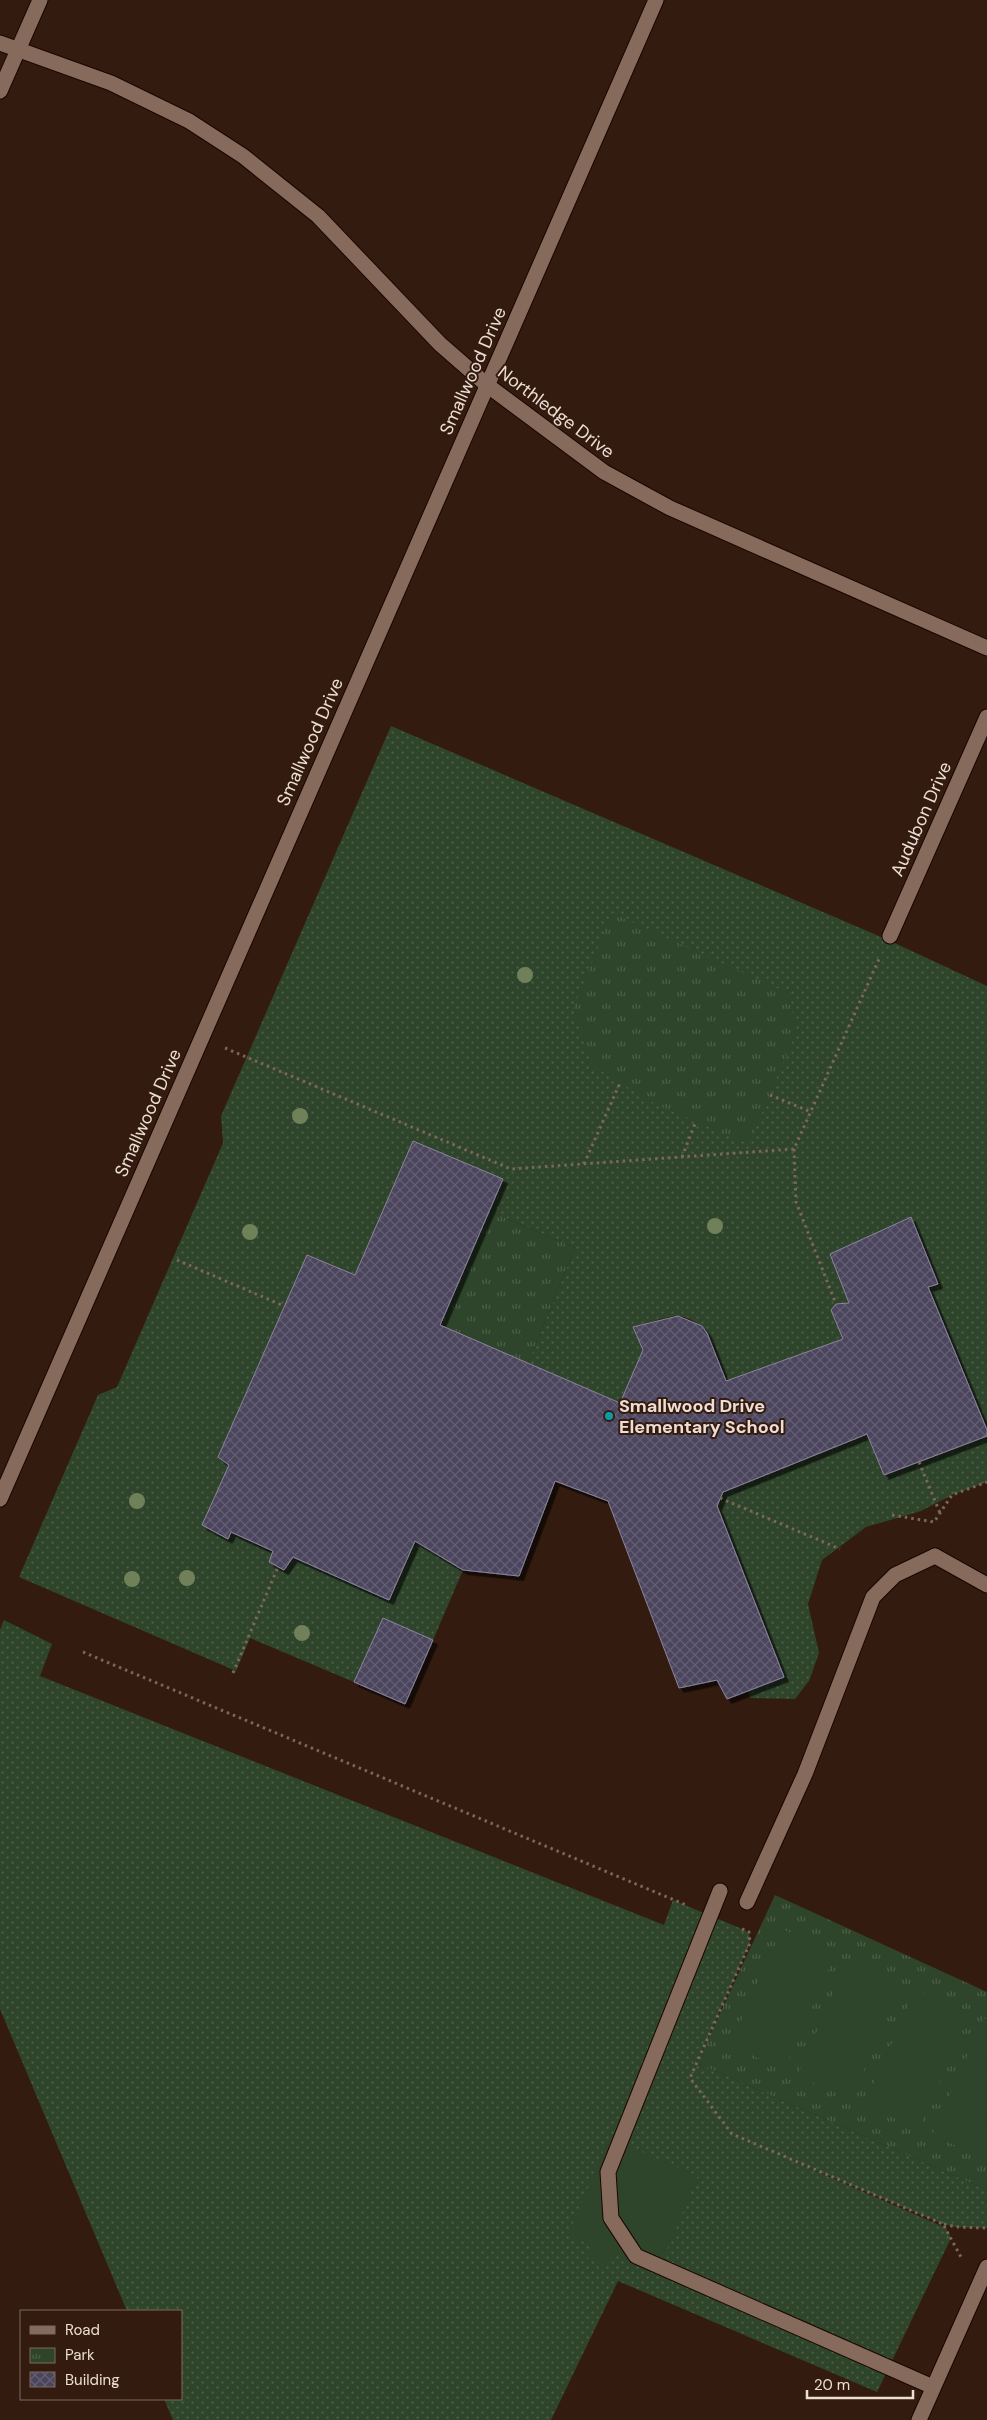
<svg xmlns="http://www.w3.org/2000/svg" width="987" height="2420" font-family="'DM Sans',sans-serif">
<defs>
<pattern id="grass-dots" width="8" height="8" patternUnits="userSpaceOnUse" patternTransform="scale(1.25)"><rect width="8" height="8" fill="#2f452b"/><path d="M2 2h.1M6 6h.1" fill="none" stroke="#4d5f49" stroke-width="1.8" stroke-linecap="round"/></pattern>
<pattern id="park-tufts" width="24" height="20" patternUnits="userSpaceOnUse" patternTransform="scale(1.25)"><rect width="24" height="20" fill="#2f452b"/><path d="M3 7l-1-3M5 7V3M7 7l1-3M15 17l-1-3M17 17v-4M19 17l1-3" fill="none" stroke="#4d5f49"/></pattern>
<pattern id="building-cross-hatch" width="8" height="8" patternUnits="userSpaceOnUse" patternTransform="scale(1.25)"><rect width="8" height="8" fill="#4b445d"/><path d="M0 0l8 8M0 8l8-8" fill="none" stroke="#655f73"/></pattern>
<filter id="shadow"><feDropShadow dx="4.5" dy="4.5" stdDeviation="0" flood-color="#0009"/></filter>
</defs>
<rect width="100%" height="100%" fill="#331c0f"/>
<g fill="url(#grass-dots)">
<path d="M391,726L888,940L987,986V1430L928,1287L938,1284L911,1217L830,1254L849,1303L831,1310L843,1339L726,1381C717,1357 711,1320 679,1316C669,1315 645,1324 634,1327L643,1350L620,1403L528,1363L575,1248L489,1211L502,1179L413,1141L355,1275L307,1255L218,1457L229,1465L202,1525L228,1539L231,1532L273,1551L269,1562L284,1570L293,1557L389,1600L415,1541L463,1570L433,1640L354,1682L250,1638L236,1671L19,1577L98,1395L117,1387L223,1143L221,1116Z"/>
<polygon points="867,1434 884,1475 987,1436 987,1482 952,1495 921,1511 866,1527 822,1560 808,1604 819,1653 809,1681 795,1699 750,1698 748,1691 784,1677 717,1506 723,1492"/>
<polygon points="4,1620 52,1644 40,1676 664,1925 673,1900 749,1932 750,1943 697,2063 987,2190 987,2228 956,2227 943,2224 786,2158 946,2228 951,2238 877,2392 618,2281 551,2420 173,2420 164,2399 181,2399 181,2311 127,2311 0,2009 0,1630"/>
</g>
<g fill="url(#park-tufts)">
<polygon points="612,913 788,993 797,1030 749,1144 655,1104 593,1066 573,1009"/>
<polygon points="489,1211 575,1248 528,1363 440,1325"/>
<polygon points="775,1895 987,1992 987,2190 697,2063"/>
</g>
<g fill="#2f452b">
<polygon points="782,1929 836,1953 784,2070 730,2045"/>
<polygon points="849,1959 903,1983 851,2099 797,2076"/>
<polygon points="916,1989 970,2013 919,2129 864,2105"/>
<polygon points="984,2018 987,2020 986,2159 932,2135"/>
<polygon points="609,2138 698,2176 657,2273 615,2255 610,2267 586,2257 591,2245 568,2235"/>
</g>
<g fill="url(#building-cross-hatch)" stroke="#8b84a0" filter="url(#shadow)">
<polygon points="413,1141 503,1179 440,1325 620,1403 643,1350 633,1327 678,1316 702,1326 707,1333 726,1381 843,1339 831,1310 836,1304 849,1303 830,1254 911,1217 938,1284 928,1287 987,1430 987,1436 884,1475 867,1434 723,1492 717,1506 784,1677 727,1699 717,1680 679,1688 608,1501 555,1481 519,1576 463,1570 415,1541 389,1600 293,1557 284,1570 269,1562 273,1551 231,1532 228,1539 202,1525 229,1465 218,1457 307,1255 355,1275"/>
<polygon points="383,1618 433,1640 405,1704 354,1682"/>
</g>
<g fill="none" stroke-linecap="round" stroke-linejoin="round">
<g stroke="#190600" stroke-width="17">
<g id="service">
<polyline points="720,1891 608,2172 611,2218 636,2256 933,2387"/>
<polyline points="747,1902 805,1774 873,1597 895,1575 935,1556"/>
</g>
</g>
<g stroke="#190600" stroke-width="17">
<g id="minor">
<polyline points="0,43 111,83 189,121 243,156 318,216 440,344 487,385 604,472 670,508 987,648"/>
<polyline points="0,91 40,0"/>
<polyline points="890,936 987,717"/>
<polyline points="0,1499 656,0"/>
<polyline points="935,1556 987,1585"/>
<polyline points="919,2420 987,2267"/>
</g>
</g>
<g stroke="#7b665b" stroke-width="3" stroke-dasharray="2.5 4" stroke-linecap="butt">
<polyline points="225,1048 511,1169 794,1149 879,959"/>
<polyline points="770,1095 811,1112"/>
<polyline points="794,1149 796,1202 836,1304"/>
<polyline points="682,1157 696,1121"/>
<polyline points="584,1164 620,1083"/>
<polyline points="177,1260 284,1306"/>
<polyline points="919,1462 940,1513"/>
<polyline points="720,1498 840,1549"/>
<polyline points="892,1515 934,1522 952,1495 987,1482"/>
<polyline points="83,1652 686,1905"/>
<polyline points="233,1673 278,1567"/>
<polyline points="742,1929 749,1932 750,1943 690,2078 732,2134 943,2224 962,2259"/>
<polyline points="944,2224 956,2227 987,2228"/>
</g>
<use href="#service" stroke="#866a5b" stroke-width="15"/>
<use href="#minor" stroke="#866a5b" stroke-width="15"/>
</g>
<g fill="#70815a">
<circle cx="525" cy="975" r="8"/>
<circle cx="300" cy="1116" r="8"/>
<circle cx="715" cy="1226" r="8"/>
<circle cx="250" cy="1232" r="8"/>
<circle cx="137" cy="1501" r="8"/>
<circle cx="187" cy="1578" r="8"/>
<circle cx="132" cy="1579" r="8"/>
<circle cx="302" cy="1633" r="8"/>
</g>
<circle fill="#0f9aa8" stroke="#331c0f" stroke-width="2" cx="609" cy="1416" r="5"/>
<g text-anchor="middle" stroke-width="4" stroke-linejoin="round" paint-order="stroke">
<g font-size="18" fill="#edddd4" stroke="#331c0f">
<text transform="translate(473 371) rotate(-66)" y="6">Smallwood Drive</text>
<text transform="translate(556 412) rotate(37)" y="6">Northledge Drive</text>
<text transform="translate(310 742) rotate(-66)" y="6">Smallwood Drive</text>
<text transform="translate(921 819) rotate(-66)" y="6">Audubon Drive</text>
<text transform="translate(148 1113) rotate(-66)" y="6">Smallwood Drive</text>
</g>
<g font-size="18" font-weight="bold" fill="#edddd4" stroke="#331c0f" text-anchor="start">
<text x="619" y="1412">Smallwood Drive<tspan x="619" dy="21">Elementary School</tspan></text>
</g>
</g>
<rect x="20" y="2310" width="162" height="90" fill="#331c0f" stroke="#7d695e"/>
<rect x="30" y="2326" width="25" height="8" fill="#866a5b" stroke="#7d695e"/>
<text x="65" y="2335" font-size="15" fill="#edddd4">Road</text>
<rect x="30" y="2348" width="25" height="15" fill="url(#park-tufts)" stroke="#7d695e"/>
<text x="65" y="2360" font-size="15" fill="#edddd4">Park</text>
<rect x="30" y="2372" width="25" height="15" fill="url(#building-cross-hatch)" stroke="#7d695e"/>
<text x="65" y="2385" font-size="15" fill="#edddd4">Building</text>
<path d="M807 2390v8h106v-8" fill="none" stroke="#edddd4" stroke-width="2.5"/>
<text x="814" y="2390" font-size="15" fill="#edddd4" stroke="#331c0f" stroke-width="4" paint-order="stroke">20 m</text>
</svg>
